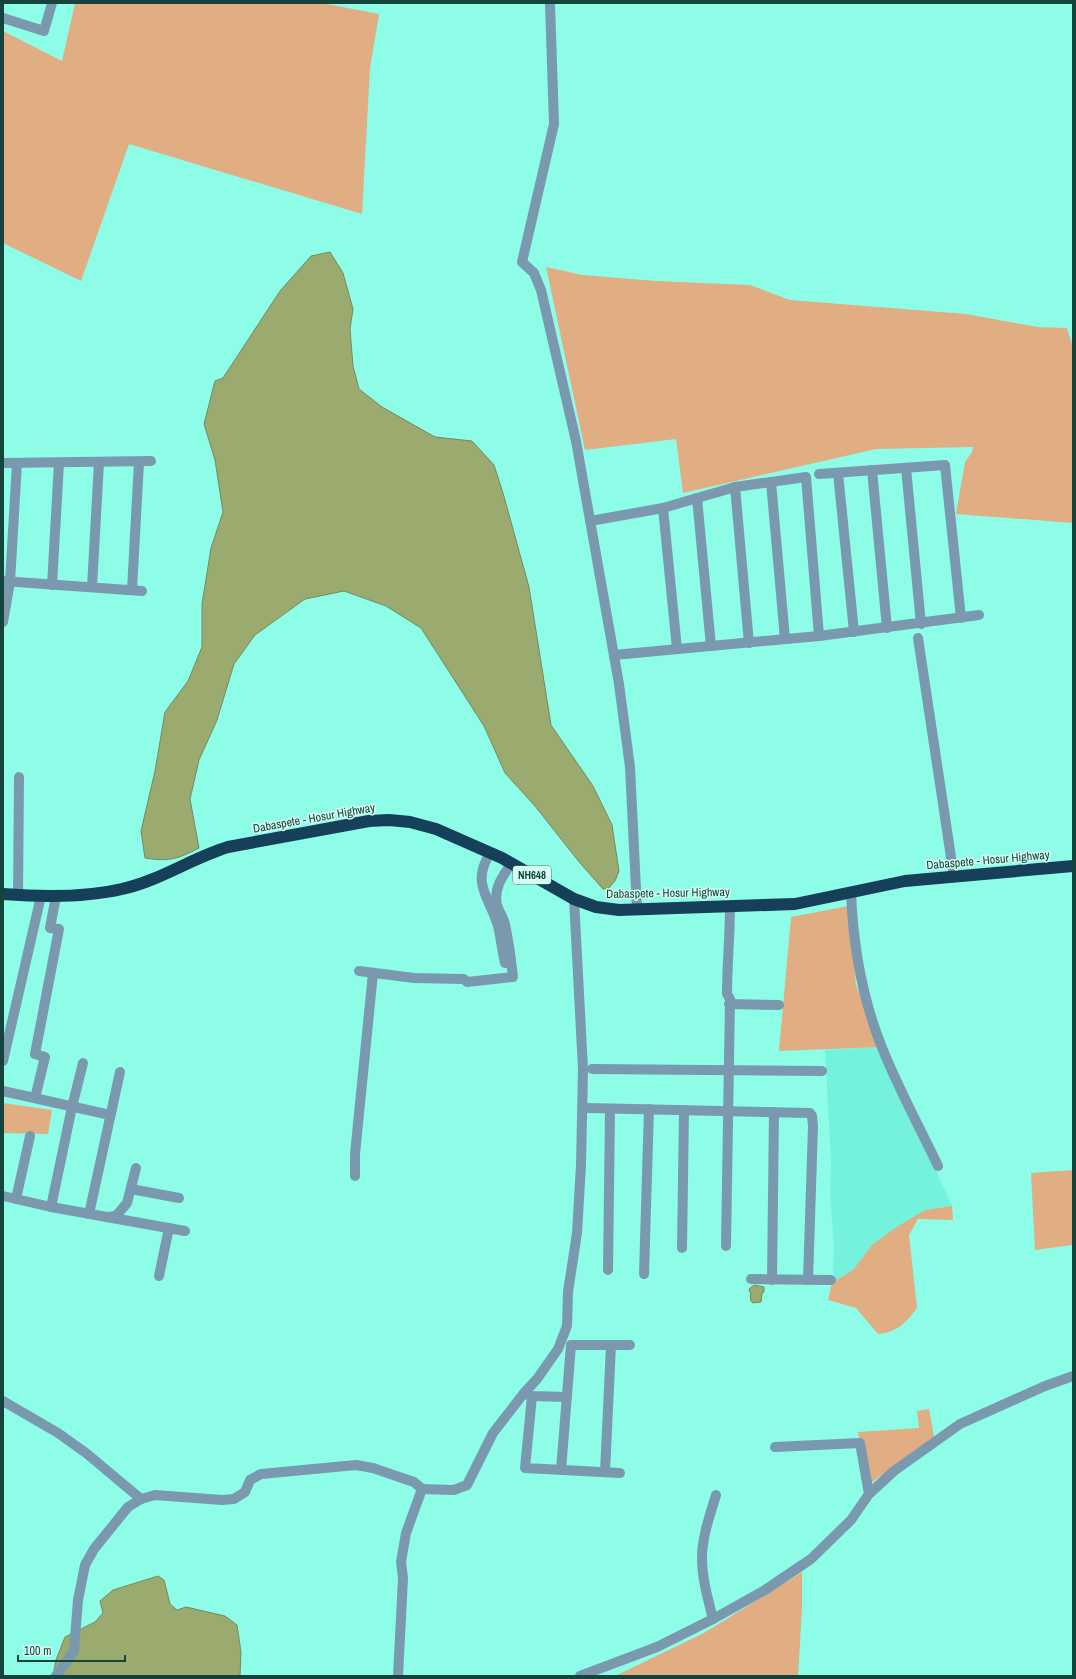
<svg xmlns="http://www.w3.org/2000/svg" width="1076" height="1679" font-family="'Archivo Narrow',sans-serif">
<rect width="100%" height="100%" fill="#8efde8"/>
<polygon fill="#75f2dc" points="880,1047 952,1206 925,1210 872,1245 853,1270 838,1279 833,1278 834,1246 830,1196 831,1163 825,1050"/>
<g fill="#e1ad83">
<polygon points="75,3 322,3 379,14 370,68 362,214 129,144 81,281 3,243 3,31 62,61"/>
<polygon points="546,267 582,275 656,281 750,285 790,300 966,314 1038,327 1067,328 1073,347 1073,523 956,514 965,462 972,452 973,447 876,449 683,493 676,439 585,450"/>
<polygon points="848,906 856,985 880,1047 779,1051 791,917"/>
<polygon points="3,1103 52,1110 48,1134 3,1133"/>
<polygon points="1073,1170 1073,1245 1035,1250 1031,1173"/>
<path d="M952,1206L953,1220L918,1219L909,1235L917,1308C906,1323 897,1332 878,1334L856,1308L828,1300L833,1278L838,1279L853,1270L872,1245L895,1228L925,1210Z"/>
<polygon points="929,1409 934,1437 871,1483 864,1439 859,1438 858,1432 919,1428 917,1411"/>
<polygon points="802,1572 802,1608 798,1676 615,1676 704,1633"/>
</g>
<g fill="#9baa6f" stroke="#728b60">
<path d="M330,252L343,273L353,309L350,329L353,366L359,389L382,407L435,437L472,441L494,465L503,493L529,587L551,725L593,786L612,825L619,871L615,881L608,889H603L580,863L535,806L505,773L484,726L421,628L386,606L344,591L305,599L255,635L234,664L217,720L199,760L190,799L199,848C178,859 169,862 145,858L141,831L155,771L165,712L188,681L202,647V604L211,548L223,512L215,460L204,424L215,381L223,378L280,291L311,256Z"/>
<polygon points="754,1285 764,1287 764,1292 762,1293 761,1302 753,1303 751,1301 750,1295 752,1294 750,1293 749,1289"/>
<polygon points="158,1576 164,1580 170,1604 177,1610 186,1607 225,1616 237,1625 241,1652 240,1676 53,1676 56,1660 65,1637 95,1622 103,1613 100,1601 113,1590"/>
</g>
<g fill="none" stroke-linecap="round" stroke-linejoin="round">
<g stroke="#7a99af" stroke-width="10">
<polyline points="550,3 554,124 522,262 534,273 541,290 576,441 619,684 630,767 637,909"/>
<polyline points="3,18 44,31 52,3"/>
<polyline points="3,463 151,461"/>
<polyline points="906,468 921,624"/>
<polyline points="872,470 887,628"/>
<polyline points="838,473 854,632"/>
<polyline points="819,474 945,465 961,618"/>
<polyline points="771,482 785,639"/>
<polyline points="735,487 749,643"/>
<polyline points="697,498 711,646"/>
<polyline points="663,508 677,649"/>
<polyline points="590,521 663,508 735,487 806,477 819,636"/>
<polyline points="3,581 142,591"/>
<polyline points="52,585 59,463"/>
<polyline points="92,587 99,462"/>
<polyline points="132,590 139,462"/>
<polyline points="3,622 10,582 17,463"/>
<polyline points="918,638 954,877"/>
<polyline points="614,655 819,636 979,615"/>
<path d="M490,853C471,884 489,896 498,926C501,938 502,951 505,963"/>
<path d="M851,892C853,943 862,997 881,1045C897,1086 919,1126 938,1166"/>
<polyline points="18,895 19,777"/>
<path d="M359,971L414,978L464,979L467,982L513,977C511,960 509,942 505,925C504,918 499,912 497,905C493,889 503,875 512,863"/>
<polyline points="729,1004 779,1005"/>
<polyline points="3,1061 41,896"/>
<polyline points="592,1069 822,1071"/>
<polyline points="3,1091 110,1115"/>
<polyline points="35,1098 45,1057 35,1054 59,929 50,928 56,896"/>
<polyline points="588,1108 810,1113 812,1116 813,1126 808,1280"/>
<polyline points="355,1176 355,1154 373,973"/>
<polyline points="131,1189 179,1198"/>
<polyline points="3,1196 51,1207 185,1231"/>
<polyline points="16,1199 30,1136"/>
<polyline points="51,1207 72,1107 83,1063"/>
<polyline points="89,1214 120,1072"/>
<polyline points="107,1217 116,1216 127,1203 136,1168"/>
<path d="M726,1246L730,999L727,994C727,964 730,936 730,906"/>
<polyline points="682,1248 684,1110"/>
<polyline points="608,1270 610,1109"/>
<polyline points="644,1274 649,1109"/>
<polyline points="159,1276 169,1228"/>
<polyline points="751,1279 831,1280"/>
<polyline points="772,1280 774,1112"/>
<polyline points="525,1394 532,1396 567,1397"/>
<polyline points="532,1396 525,1468 620,1473"/>
<polyline points="3,1401 58,1433 86,1453 141,1499"/>
<polyline points="775,1447 860,1443 869,1494"/>
<polyline points="561,1470 571,1345 630,1345"/>
<polyline points="605,1472 611,1345"/>
<path d="M713,1619C708,1599 702,1579 702,1558C702,1537 710,1515 716,1495"/>
<polyline points="56,1676 74,1651 78,1600 85,1565 94,1549 128,1507 141,1499 155,1495 222,1500 234,1499 245,1492 250,1480 261,1474 356,1465 373,1468 402,1478 414,1482 422,1489"/>
<polyline points="398,1676 403,1578 401,1562 406,1533 422,1489 454,1490 467,1485 493,1433 524,1393 537,1379 558,1349 567,1326 568,1292 577,1233 581,1165 583,1069 574,899"/>
<polyline points="580,1676 657,1647 713,1619 765,1590 811,1559 851,1520 869,1494 894,1471 960,1424 1045,1386 1073,1376"/>
</g>
<path stroke="#163f59" stroke-width="12" d="M3,894C42,897 84,898 122,889C159,881 192,858 228,847L369,821L389,820L410,822L436,829L502,858L574,899L596,907L619,910L795,904L905,881L1073,866"/>
</g>
<g text-anchor="middle" stroke-width="3" stroke-linejoin="round" paint-order="stroke">
<rect fill="#d5fdf3" stroke="#4e7c73" stroke-width="1" x="513" y="866" width="38" height="18" rx="3"/>
<g font-size="11" font-weight="bold" fill="#14443c">
<text x="532" y="879">NH648</text>
</g>
<g font-size="12" fill="#14443c" stroke="#d5fdf3">
<text transform="translate(314 818) rotate(-10)" y="4">Dabaspete - Hosur Highway</text>
<text transform="translate(988 860) rotate(-5)" y="4">Dabaspete - Hosur Highway</text>
<text transform="translate(668 893) rotate(-1)" y="4">Dabaspete - Hosur Highway</text>
</g>
</g>
<rect width="1076" height="1679" fill="none" stroke="#14443c" stroke-width="8"/>
<path d="M18 1655v6h107v-6" fill="none" stroke="#14443c" stroke-width="2"/>
<text x="24" y="1655" font-size="12" fill="#14443c" stroke="#d5fdf3" stroke-width="3" paint-order="stroke">100 m</text>
</svg>
